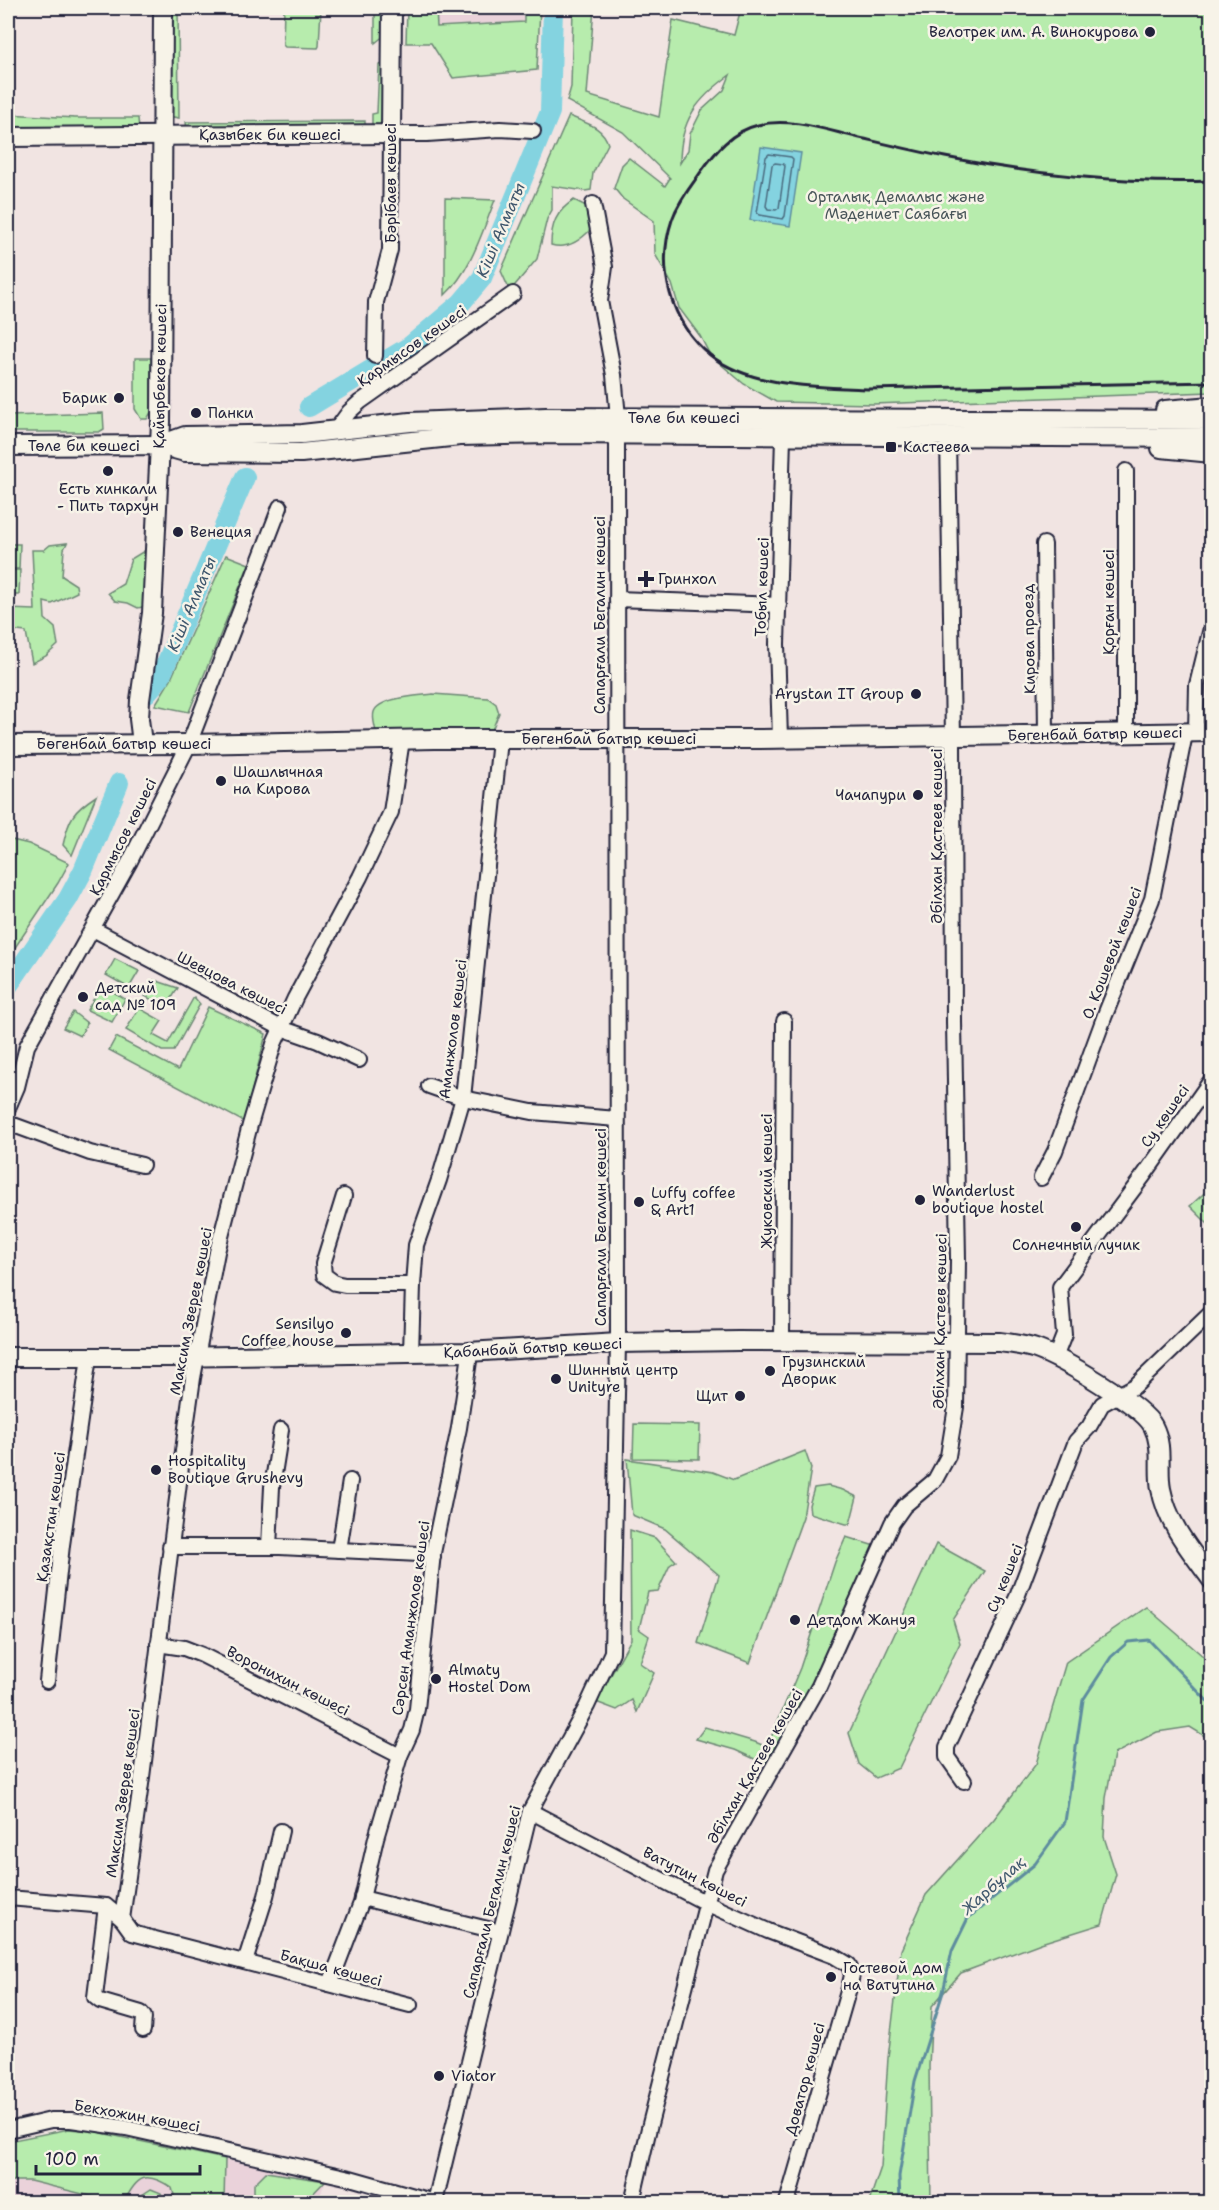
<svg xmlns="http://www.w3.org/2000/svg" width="1219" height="2210" font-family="'Shantell Sans',sans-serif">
<rect width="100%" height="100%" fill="#f1e4e2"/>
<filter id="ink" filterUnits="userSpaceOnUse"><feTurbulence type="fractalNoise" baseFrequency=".0167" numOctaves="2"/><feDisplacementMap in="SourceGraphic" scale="12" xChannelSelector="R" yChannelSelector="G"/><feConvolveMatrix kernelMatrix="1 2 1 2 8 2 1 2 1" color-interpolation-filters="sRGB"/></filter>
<g filter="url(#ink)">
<g fill="#ead2da">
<polygon points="407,8 540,8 539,45 406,43"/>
<polygon points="69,2129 92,2131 325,2181 318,2202 8,2202 8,2141"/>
</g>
<g fill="#b7ecad" stroke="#6c8774" stroke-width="1.5" fill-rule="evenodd">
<polygon points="168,8 178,8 179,118 168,116"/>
<polygon points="284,8 321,8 319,46 318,48 285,47 283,45"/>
<polygon points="375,8 386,8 385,35 375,43"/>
<polygon points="407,8 436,8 437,27 524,22 524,8 540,8 537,70 453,78 431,43 406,43"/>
<path d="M573,8H594L587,95L659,117L673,20L734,35L741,8H1211V392L873,404L776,402L744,384L710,355L700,336L679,308L672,284L655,254L654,221L623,199L614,188L622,165L629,158L665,186L670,178L623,132L567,101L571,87ZM730,75L724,90L702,110L690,134L688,150L680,163C680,120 697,99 730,75Z"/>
<polygon points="383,64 383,121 381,125 372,127 372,114 377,113 379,65"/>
<polygon points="8,114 75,118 138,118 139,130 8,131"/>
<path d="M569,116C585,123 603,126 608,144L593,173L591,190L585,191L552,186V210L547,219L537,259L510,291L501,271Z"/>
<polygon points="365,121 365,131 187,132 186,122"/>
<path d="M445,198L495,200C482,232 471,271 445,295Z"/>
<path d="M574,200L586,206L591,229C580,241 567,250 551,245C551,225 556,211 574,200Z"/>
<polygon points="135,358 151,358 151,412 147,419 141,419 135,409"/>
<polygon points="103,413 104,429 99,432 8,432 8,416"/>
<polygon points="67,543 64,549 62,576 76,585 77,592 52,604 44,602 45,619 55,628 58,645 46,656 32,663 26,632 8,630 8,609 35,610 32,550 44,550 50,545"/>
<polygon points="8,544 20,544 19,569 8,569"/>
<polygon points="144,551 147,606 138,608 128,603 115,601 108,593 123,584 131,559"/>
<polygon points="226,555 249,564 189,712 155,705 171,679"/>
<polygon points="8,570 20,570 19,595 8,595"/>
<path d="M433,694L488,698L496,704L499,713L492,730L480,737L376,732C375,726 372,718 374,712C379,697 420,696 433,694Z"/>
<path d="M96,796L72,855L63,845C69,818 73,811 96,796Z"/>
<polygon points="8,839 29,844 69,863 58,883 8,958"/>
<polygon points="115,959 139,971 129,988 106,975"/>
<polygon points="154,980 178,988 166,1008 145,996"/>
<polygon points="102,985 125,999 112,1022 87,1010"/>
<polygon points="194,997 200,1004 174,1051 162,1051 126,1030 139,1008 162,1021 153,1035 168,1043"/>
<polygon points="208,1007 266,1034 244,1122 109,1050 116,1037 178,1070"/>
<polygon points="73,1012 87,1023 80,1036 63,1028"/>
<polygon points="1211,1187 1211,1227 1190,1206"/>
<polygon points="634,1424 700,1425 699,1459 633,1458"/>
<polygon points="805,1451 811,1468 803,1517 750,1663 698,1643 719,1575 665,1529 632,1515 627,1459 713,1472 734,1480"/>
<polygon points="828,1486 843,1490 857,1497 850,1524 846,1524 810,1513 809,1505 814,1488"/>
<polygon points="630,1530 655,1538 676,1561 670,1565 658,1591 648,1592 639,1629 649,1636 640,1663 654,1673 637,1712 632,1700 617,1710 596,1702 631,1639"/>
<polygon points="846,1537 878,1547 822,1669 770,1766 735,1750 696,1739 705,1727 755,1742 767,1747 800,1668 835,1562"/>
<polygon points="936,1544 985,1571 953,1620 960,1643 899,1768 876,1778 859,1764 849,1733"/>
<polygon points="1146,1607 1211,1663 1211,1740 1190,1727 1157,1732 1114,1754 1106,1798 1104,1837 1116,1874 1102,1924 1041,1943 961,1973 932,2006 929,2066 931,2202 869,2202 881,2167 888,2058 901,1950 926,1895 994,1819 1036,1764 1066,1662"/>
<path d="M69,2129L92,2131L225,2159L224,2202H176L172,2188C145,2170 138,2176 124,2202H115L30,2181H8V2141Z"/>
<polygon points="266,2172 325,2181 305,2202 254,2202 254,2184"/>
<polygon points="151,2189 161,2193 163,2202 141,2202 142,2195"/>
</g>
<polygon fill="#84d3e0" stroke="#5d8c9e" stroke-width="1.5" points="761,147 801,153 790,226 750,220"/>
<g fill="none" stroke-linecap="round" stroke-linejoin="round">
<g stroke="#49697d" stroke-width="1.5">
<polygon points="769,154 791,157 793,159 785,216 783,219 760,215 757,213 766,157"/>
<polygon points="775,163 783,164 785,166 779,208 776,210 768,209 766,206 772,165"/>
</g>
<polyline stroke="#5d8c9e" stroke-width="3" points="900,2202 899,2176 915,2081 943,1992 952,1951 968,1918 1035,1864 1065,1822 1083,1700 1111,1657 1128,1642 1149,1640 1212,1706"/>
<g stroke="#84d3e0" stroke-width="20">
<polyline points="309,407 410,346 461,303 482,278 550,112 553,8"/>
<polyline points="146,694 160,678 245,477"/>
<polyline points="8,986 68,899 83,871 119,783"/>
</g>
<g stroke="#22223b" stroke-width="18">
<g id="street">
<polyline points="593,204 605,267 600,301 614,375 618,417"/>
<polyline points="375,356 376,302 390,250 391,134 427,134 500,129 533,131"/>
<polyline points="335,431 349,412 360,402 513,294"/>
<polyline points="1044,544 1046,734"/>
<polyline points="617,599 779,605"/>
<polyline points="1196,732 1197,685 1212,624"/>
<polyline points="1126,733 1126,471"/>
<polyline points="780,738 777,644 783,437"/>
<polyline points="93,929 281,1028 318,1041 359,1060"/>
<polyline points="429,1086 463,1098 532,1112 617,1119"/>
<polyline points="8,1108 17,1087 27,1046 130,861 189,744 280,507"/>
<polyline points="8,1123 90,1153 142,1165"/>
<polyline points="1041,1178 1055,1151 1105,1015 1152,899 1184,739 1189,733"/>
<polyline points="344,1196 323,1264 324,1275 335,1283 345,1285 413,1285"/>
<polyline points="782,1341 784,1021"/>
<polyline points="411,1353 413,1285 416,1245 439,1180 463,1098 500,740"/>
<polyline points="1055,1358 1064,1335 1060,1287 1144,1175 1212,1079"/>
<polyline points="170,1547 280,1547 419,1554 433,1557"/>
<polyline points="269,1547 272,1487 281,1430"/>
<polyline points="339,1550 350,1481"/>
<polyline points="158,1644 184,1648 202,1655 400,1756"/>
<polyline points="47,1681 62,1545 89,1357"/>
<polyline points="964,1781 947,1757 947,1747 1017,1597 1076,1441 1089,1427 1102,1404 1135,1386 1212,1312"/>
<polyline points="530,1811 706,1903 768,1931 834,1956 849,1965 852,1975 849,1988 787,2202"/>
<polyline points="8,1898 106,1906 122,1919 132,1933 410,2005"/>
<polyline points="362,1898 500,1932"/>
<polyline points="106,1906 95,1997 100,2001 141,2013 144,2017 143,2030"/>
<polyline points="122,1919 142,1777 185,1435 193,1378 217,1252 250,1125 274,1044 295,998 360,877 391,812 402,740"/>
<polyline points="245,1962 266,1896 281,1831"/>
<polyline points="330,1984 361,1903 376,1838 400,1756 412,1730 417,1709 433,1553 459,1428 469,1361 468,1352"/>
<polyline points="8,2130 51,2120 71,2120 126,2128 350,2178 435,2202"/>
<polyline points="435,2202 530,1811 587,1706 612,1652 618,1343 617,436"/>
<polyline points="632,2202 649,2128 715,1870 819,1686 892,1523 904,1506 935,1480 948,1456 956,1407 958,1260 954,1022 953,737 948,437"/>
</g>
</g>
<g stroke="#22223b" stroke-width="22">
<g id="secondary">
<polyline points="8,137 391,134 392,8"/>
<polyline points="1165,410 1212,406"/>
<polyline points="160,445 185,436 302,434 410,422 546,417 1212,420"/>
<polyline points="8,446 160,445 185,452 301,453 460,436 548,434 1212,438"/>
<polyline points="1161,448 1212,453"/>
<polyline points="142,743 139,719 140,700 152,613 161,422 163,8"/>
<polyline points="8,745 189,744 435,739 761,739 1212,732"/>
<path d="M8,1357H171L468,1352L618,1343L738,1341L1000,1342C1012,1344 1025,1345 1036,1349C1061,1358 1142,1405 1153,1426C1164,1447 1157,1468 1161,1489C1168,1525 1191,1551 1212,1580"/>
</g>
</g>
<use href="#street" stroke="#f7f3e8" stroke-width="14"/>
<use href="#secondary" stroke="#f7f3e8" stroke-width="18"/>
<path stroke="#22223b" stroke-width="3" d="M1212,181C1126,184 1029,174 945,157C915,151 886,144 856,137C826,130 790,117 758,125C732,131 715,152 700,173C690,188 678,202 672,220C656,267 670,323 710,355C750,387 818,387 868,389L1212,382"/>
</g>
</g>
<g fill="#22223b" stroke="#f7f3e8" stroke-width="2">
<circle cx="1150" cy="32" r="6"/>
<circle cx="119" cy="398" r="6"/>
<circle cx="196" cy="413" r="6"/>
<rect x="885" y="441" width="12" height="12" rx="3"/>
<circle cx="108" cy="471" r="6"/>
<circle cx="178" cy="532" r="6"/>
<path d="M643 570h6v6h6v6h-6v6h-6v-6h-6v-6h6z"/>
<circle cx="916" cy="694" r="6"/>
<circle cx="221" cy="781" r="6"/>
<circle cx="918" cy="795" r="6"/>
<circle cx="83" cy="997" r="6"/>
<circle cx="920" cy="1200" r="6"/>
<circle cx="639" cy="1202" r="6"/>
<circle cx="1076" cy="1227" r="6"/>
<circle cx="346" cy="1333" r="6"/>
<circle cx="770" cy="1371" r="6"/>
<circle cx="556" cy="1379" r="6"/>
<circle cx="740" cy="1396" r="6"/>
<circle cx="156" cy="1470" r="6"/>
<circle cx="795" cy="1620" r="6"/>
<circle cx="436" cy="1679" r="6"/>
<circle cx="831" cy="1977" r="6"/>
<circle cx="439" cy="2076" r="6"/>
</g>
<g text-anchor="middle" stroke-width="5" stroke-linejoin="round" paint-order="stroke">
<g font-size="15" fill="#22223b" stroke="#f7f3e8" text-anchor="start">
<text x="1138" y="37" text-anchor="end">Велотрек им. А. Винокурова</text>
<text x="107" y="403" text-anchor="end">Барик</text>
<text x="208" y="418">Панки</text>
<text x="903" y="452">Кастеева</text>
<text x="108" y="494" text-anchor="middle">Есть хинкали<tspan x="108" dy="17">- Пить тархун</tspan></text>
<text x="190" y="537">Венеция</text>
<text x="658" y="584">Гринхол</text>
<text x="904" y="699" text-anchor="end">Arystan IT Group</text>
<text x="233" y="777">Шашлычная<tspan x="233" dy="17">на Кирова</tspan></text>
<text x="906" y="800" text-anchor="end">Чачапури</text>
<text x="95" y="993">Детский<tspan x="95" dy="17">сад № 109</tspan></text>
<text x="932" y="1196">Wanderlust<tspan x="932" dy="17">boutique hostel</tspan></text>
<text x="651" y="1198">Luffy coffee<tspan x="651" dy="17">&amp; Art1</tspan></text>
<text x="1076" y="1250" text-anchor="middle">Солнечный лучик</text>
<text x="334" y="1329" text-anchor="end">Sensilyo<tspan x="334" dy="17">Coffee house</tspan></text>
<text x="782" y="1367">Грузинский<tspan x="782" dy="17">Дворик</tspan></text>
<text x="568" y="1375">Шинный центр<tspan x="568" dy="17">Unityre</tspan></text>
<text x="728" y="1401" text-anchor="end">Щит</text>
<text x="168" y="1466">Hospitality<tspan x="168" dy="17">Boutique Grushevy</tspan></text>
<text x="807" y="1625">Детдом Жануя</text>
<text x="448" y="1675">Almaty<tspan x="448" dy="17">Hostel Dom</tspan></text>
<text x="843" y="1973">Гостевой дом<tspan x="843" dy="17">на Ватутина</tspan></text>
<text x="451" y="2081">Viator</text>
</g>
<g font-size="15" fill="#22223b" stroke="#f7f3e8">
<text x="270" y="140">Қазыбек би көшесі</text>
<text transform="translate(391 183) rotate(-90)" y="5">Бәрібаев көшесі</text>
<text transform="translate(412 346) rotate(-35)" y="5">Қармысов көшесі</text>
<text transform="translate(160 376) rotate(-89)" y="5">Қайырбеков көшесі</text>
<text x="684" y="423">Төле би көшесі</text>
<text x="84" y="451">Төле би көшесі</text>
<text transform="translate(762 587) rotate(-88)" y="5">Тобыл көшесі</text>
<text transform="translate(1109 602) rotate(-90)" y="5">Қорған көшесі</text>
<text transform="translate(600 615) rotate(-90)" y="5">Сапарғали Бегалин көшесі</text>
<text transform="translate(1029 639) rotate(-91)" y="5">Кирова проезд</text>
<text transform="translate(1095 734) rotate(-1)" y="5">Бөгенбай батыр көшесі</text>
<text x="609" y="744">Бөгенбай батыр көшесі</text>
<text x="124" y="749">Бөгенбай батыр көшесі</text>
<text transform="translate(937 836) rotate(-90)" y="5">Әбілхан Қастеев көшесі</text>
<text transform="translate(123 837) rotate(-63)" y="5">Қармысов көшесі</text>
<text transform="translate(1112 953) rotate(-69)" y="5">О. Кошевой көшесі</text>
<text transform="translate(232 983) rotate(27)" y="5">Шевцова көшесі</text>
<text transform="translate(453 1029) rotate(-83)" y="5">Аманжолов көшесі</text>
<text transform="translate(1165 1116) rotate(-55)" y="5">Су көшесі</text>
<text transform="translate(767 1181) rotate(-90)" y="5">Жуковский көшесі</text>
<text transform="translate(601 1227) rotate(-90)" y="5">Сапарғали Бегалин көшесі</text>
<text transform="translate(191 1311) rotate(-79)" y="5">Максим Зверев көшесі</text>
<text transform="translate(940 1321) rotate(-89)" y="5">Әбілхан Қастеев көшесі</text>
<text transform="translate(533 1348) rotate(-3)" y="5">Қабанбай батыр көшесі</text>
<text transform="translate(51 1517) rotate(-82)" y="5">Қазақстан көшесі</text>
<text transform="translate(1005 1578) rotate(-68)" y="5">Су көшесі</text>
<text transform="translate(411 1618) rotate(-82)" y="5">Сәрсен Аманжолов көшесі</text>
<text transform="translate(288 1681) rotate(27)" y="5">Воронихин көшесі</text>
<text transform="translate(755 1766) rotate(-60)" y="5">Әбілхан Қастеев көшесі</text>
<text transform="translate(123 1793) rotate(-82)" y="5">Максим Зверев көшесі</text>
<text transform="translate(695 1877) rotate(27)" y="5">Ватутин көшесі</text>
<text transform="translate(492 1902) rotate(-76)" y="5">Сапарғали Бегалин көшесі</text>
<text transform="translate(331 1968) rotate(15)" y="5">Бақша көшесі</text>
<text transform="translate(805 2079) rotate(-75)" y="5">Доватор көшесі</text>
<text transform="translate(137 2116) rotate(10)" y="5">Бекхожин көшесі</text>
</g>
<g font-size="15" fill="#475458" stroke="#f7f3e8">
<text x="896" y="202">Орталық Демалыс және<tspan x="896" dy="17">Мәдениет Саябағы</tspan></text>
</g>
<g font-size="16" font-style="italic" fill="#3f576d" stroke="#f7f3e8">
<text transform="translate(500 230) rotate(-67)" y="6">Кіші Алматы</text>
<text transform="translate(191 604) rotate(-67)" y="6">Кіші Алматы</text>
<text transform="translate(993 1885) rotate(-41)" y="6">Жарбұлақ</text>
</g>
</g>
<rect width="1219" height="2210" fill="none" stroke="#f7f3e8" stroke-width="30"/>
<rect x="15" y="15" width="1189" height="2180" fill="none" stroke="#22223b" stroke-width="2" filter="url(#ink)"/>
<path d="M36 2165v9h164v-9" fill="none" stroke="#22223b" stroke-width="3"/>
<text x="45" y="2165" font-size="18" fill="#22223b" stroke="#f7f3e8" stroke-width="4.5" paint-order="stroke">100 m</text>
</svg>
